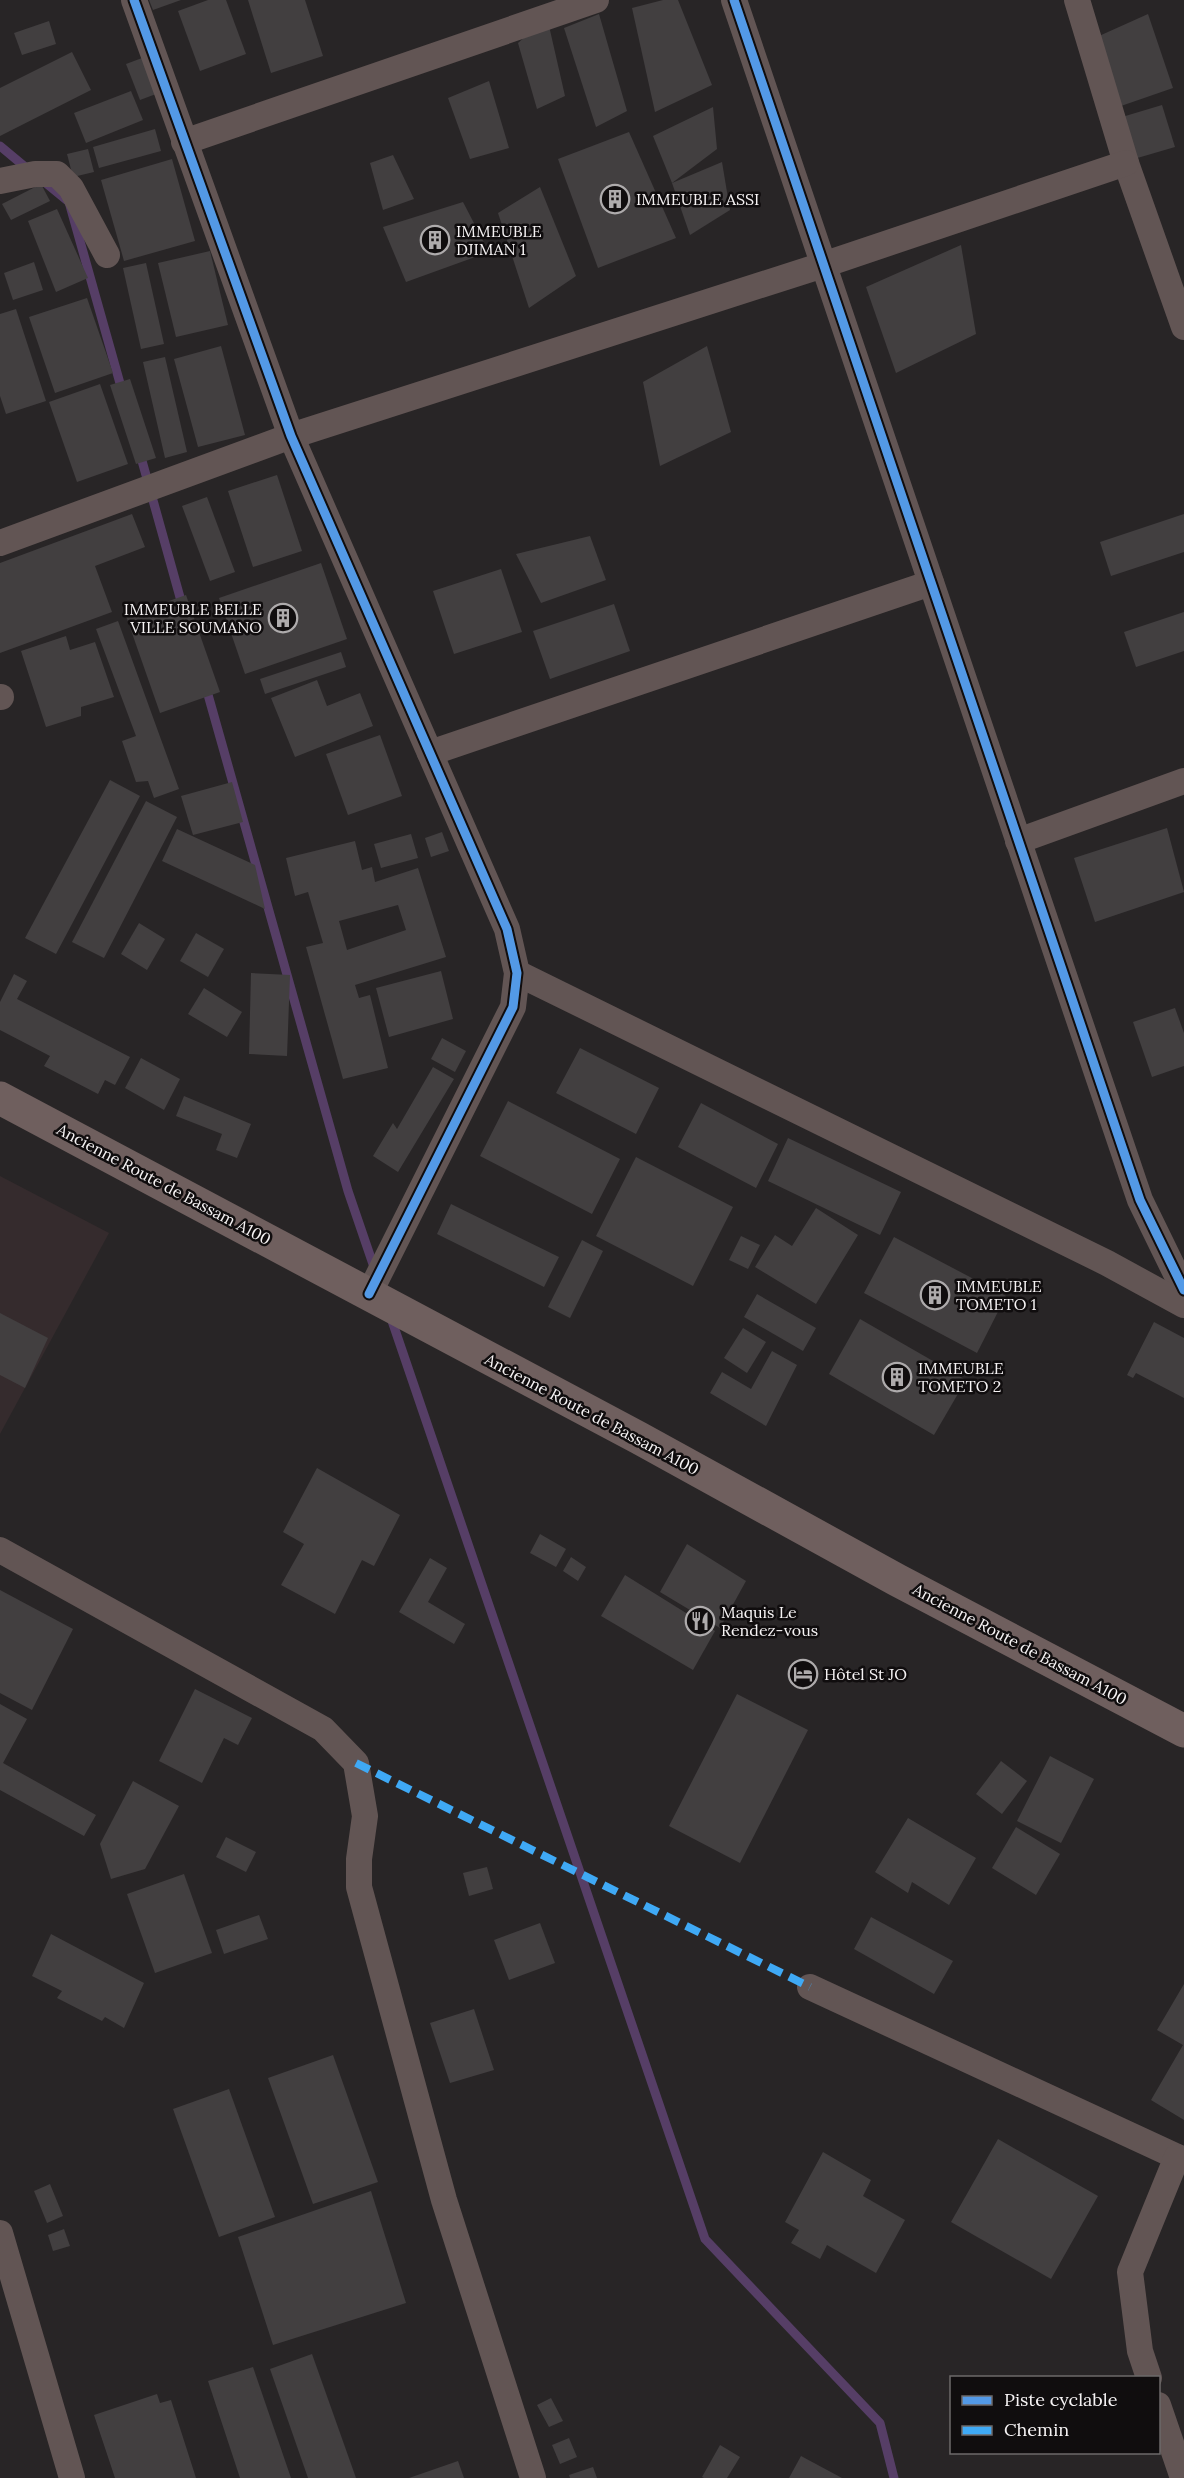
<svg xmlns="http://www.w3.org/2000/svg" width="1184" height="2478" font-family="Lora,serif">
<rect width="100%" height="100%" fill="#282526"/>
<polygon fill="#352b2d" points="0,1176 109,1233 0,1434"/>
<g fill="none" stroke-linecap="round" stroke-linejoin="round">
<g stroke="#563e66" stroke-width="9">
<polyline points="0,146 30,171"/>
<polyline points="41,179 69,202 123,394"/>
<polyline points="139,450 183,608"/>
<polyline points="205,684 348,1191 375,1270"/>
<polyline points="390,1315 705,2239 880,2423 894,2478"/>
</g>
</g>
<g fill="#423f40" fill-rule="evenodd">
<polygon points="149,0 181,0 153,10"/>
<polygon points="208,0 226,0 246,54 200,71 178,11"/>
<polygon points="248,0 305,0 323,56 271,73"/>
<polygon points="663,0 678,0 712,85 655,112 632,8"/>
<polygon points="599,14 627,111 596,127 564,28"/>
<polygon points="1148,14 1173,88 1121,106 1099,36"/>
<polygon points="547,17 565,96 537,109 518,43"/>
<polygon points="49,21 56,44 22,55 14,33"/>
<polygon points="72,52 91,90 0,136 0,88"/>
<polygon points="142,58 156,94 140,100 126,64"/>
<polygon points="489,81 509,148 470,159 448,98"/>
<polygon points="131,91 143,120 86,143 74,113"/>
<polygon points="1162,105 1175,147 1134,159 1122,117"/>
<polygon points="713,107 717,149 672,183 653,136"/>
<polygon points="155,129 161,151 99,168 93,147"/>
<polygon points="629,132 676,238 598,268 558,159"/>
<polygon points="88,149 94,172 73,177 67,154"/>
<polygon points="393,155 414,199 383,210 370,163"/>
<polygon points="172,159 195,241 124,261 101,180"/>
<polygon points="722,162 730,210 690,235 672,183"/>
<polygon points="41,184 50,201 11,220 2,204"/>
<polygon points="540,187 576,276 529,308 498,213"/>
<polygon points="463,202 489,252 406,282 383,227"/>
<polygon points="57,209 88,278 56,292 28,221"/>
<polygon points="961,245 976,334 896,373 866,287"/>
<polygon points="210,251 228,325 176,337 158,263"/>
<polygon points="34,262 43,290 13,300 4,273"/>
<polygon points="146,263 164,344 141,349 123,268"/>
<polygon points="87,298 113,373 55,393 29,317"/>
<polygon points="16,309 46,401 6,414 0,396 0,314"/>
<polygon points="221,346 245,435 198,447 174,359"/>
<polygon points="707,346 731,432 660,466 643,382"/>
<polygon points="165,357 187,452 165,458 143,362"/>
<polygon points="130,379 156,458 136,464 110,385"/>
<polygon points="100,384 128,464 77,482 49,402"/>
<polygon points="277,475 302,551 253,567 228,491"/>
<polygon points="207,497 235,572 210,581 182,506"/>
<polygon points="132,514 145,547 95,566 112,612 0,653 0,563"/>
<polygon points="1184,514 1184,552 1111,576 1100,542"/>
<polygon points="590,536 606,580 541,603 516,554"/>
<polygon points="321,563 347,639 245,674 219,598"/>
<polygon points="501,569 522,632 454,654 433,591"/>
<polygon points="186,595 220,692 160,713 126,616"/>
<polygon points="614,604 630,651 550,679 533,631"/>
<polygon points="1184,612 1184,651 1136,667 1124,632"/>
<polygon points="118,621 179,789 154,798 148,781 136,782 122,741 136,736 96,629"/>
<polygon points="66,636 70,650 95,642 114,697 81,707 81,716 46,727 21,651"/>
<polygon points="341,652 346,667 265,694 260,679"/>
<polygon points="317,680 327,706 360,693 373,726 295,757 271,698"/>
<polygon points="380,735 402,796 348,815 326,754"/>
<polygon points="110,780 140,796 56,954 25,938"/>
<polygon points="232,782 243,822 193,835 181,796"/>
<polygon points="146,801 177,817 104,958 72,942"/>
<polygon points="1167,828 1184,892 1095,922 1074,858"/>
<polygon points="177,829 255,865 265,909 162,861"/>
<polygon points="442,832 449,851 431,857 425,838"/>
<polygon points="411,834 418,858 381,868 374,844"/>
<path d="M355,841L362,870L372,867L375,882L418,868L446,957L355,985L359,998L370,995L388,1068L343,1079L306,947L323,943L308,892L295,896L286,858ZM398,905L406,930L347,950L339,921Z"/>
<polygon points="139,923 165,939 147,970 121,954"/>
<polygon points="196,933 224,949 208,977 180,961"/>
<polygon points="441,971 453,1019 389,1037 376,988"/>
<polygon points="251,973 290,975 287,1056 249,1054"/>
<polygon points="14,974 27,981 17,999 130,1057 115,1085 105,1080 98,1094 44,1066 50,1056 0,1030 0,1002"/>
<polygon points="204,988 242,1012 227,1037 188,1014"/>
<polygon points="1175,1008 1184,1033 1184,1066 1152,1077 1133,1022"/>
<polygon points="442,1038 466,1051 455,1072 431,1059"/>
<polygon points="580,1048 659,1088 636,1134 556,1093"/>
<polygon points="141,1058 180,1079 164,1110 125,1088"/>
<polygon points="433,1067 454,1079 398,1172 373,1156 393,1123 397,1129"/>
<polygon points="184,1096 251,1124 237,1158 216,1150 222,1134 176,1116"/>
<polygon points="508,1101 620,1159 592,1214 480,1156"/>
<polygon points="701,1103 778,1144 756,1188 678,1147"/>
<polygon points="788,1138 901,1192 880,1235 768,1181"/>
<polygon points="636,1157 733,1207 693,1286 596,1236"/>
<polygon points="451,1204 559,1257 544,1287 437,1234"/>
<polygon points="816,1208 858,1235 816,1304 755,1267 775,1235 792,1246"/>
<polygon points="741,1236 760,1245 748,1269 729,1260"/>
<polygon points="894,1237 1006,1296 977,1353 864,1293"/>
<polygon points="582,1240 603,1251 570,1318 548,1307"/>
<polygon points="757,1294 816,1328 803,1351 744,1317"/>
<polygon points="0,1313 48,1338 25,1388 0,1375"/>
<polygon points="860,1319 966,1380 934,1435 829,1374"/>
<polygon points="1154,1322 1184,1338 1184,1398 1136,1373 1133,1378 1127,1375"/>
<polygon points="743,1328 766,1342 747,1373 724,1358"/>
<polygon points="772,1351 797,1365 766,1426 710,1393 722,1372 751,1389"/>
<polygon points="317,1468 400,1515 374,1566 362,1560 335,1614 281,1585 304,1544 283,1532"/>
<polygon points="540,1534 566,1549 556,1567 530,1553"/>
<polygon points="687,1544 746,1581 720,1628 660,1592"/>
<polygon points="571,1557 586,1567 578,1581 563,1571"/>
<polygon points="430,1558 447,1568 428,1602 465,1624 454,1644 399,1612"/>
<polygon points="625,1575 715,1631 693,1670 601,1616"/>
<polygon points="0,1590 73,1629 32,1710 0,1693"/>
<polygon points="195,1689 252,1718 238,1745 224,1738 202,1783 159,1761"/>
<polygon points="737,1694 808,1730 740,1863 669,1826"/>
<polygon points="0,1704 27,1719 3,1763 96,1815 84,1836 0,1790"/>
<polygon points="1050,1756 1094,1779 1061,1843 1017,1821"/>
<polygon points="1001,1761 1027,1781 1002,1814 976,1794"/>
<polygon points="133,1781 179,1806 145,1869 111,1879 100,1844"/>
<polygon points="908,1818 976,1858 949,1905 912,1882 908,1893 875,1872"/>
<polygon points="1016,1827 1060,1854 1036,1895 992,1868"/>
<polygon points="226,1837 256,1852 246,1872 216,1857"/>
<polygon points="487,1867 493,1889 469,1896 463,1873"/>
<polygon points="184,1874 212,1953 155,1973 127,1894"/>
<polygon points="259,1915 268,1939 224,1954 216,1930"/>
<polygon points="871,1917 953,1961 934,1994 854,1949"/>
<polygon points="540,1923 555,1963 509,1980 494,1940"/>
<polygon points="51,1934 144,1983 124,2028 105,2017 102,2021 57,1998 62,1991 32,1976"/>
<polygon points="1184,1984 1184,2120 1151,2100 1183,2045 1157,2030"/>
<polygon points="474,2009 494,2070 450,2083 430,2023"/>
<polygon points="333,2055 378,2182 313,2204 268,2078"/>
<polygon points="229,2089 275,2217 219,2237 173,2109"/>
<polygon points="998,2139 1098,2196 1051,2279 951,2222"/>
<polygon points="823,2152 871,2180 863,2196 905,2220 876,2273 827,2245 820,2259 791,2243 799,2230 785,2222"/>
<polygon points="50,2184 63,2216 47,2223 34,2191"/>
<polygon points="371,2191 406,2303 273,2345 238,2237"/>
<polygon points="64,2229 70,2246 53,2251 48,2235"/>
<polygon points="312,2354 356,2478 308,2478 270,2369"/>
<polygon points="253,2367 291,2478 240,2478 208,2381"/>
<polygon points="157,2394 160,2403 171,2400 196,2478 115,2478 94,2415"/>
<polygon points="551,2398 563,2421 549,2427 537,2405"/>
<polygon points="569,2438 577,2457 560,2464 552,2445"/>
<polygon points="720,2445 740,2457 727,2478 704,2478 702,2477"/>
<polygon points="801,2456 842,2478 789,2478"/>
<polygon points="458,2461 464,2478 409,2478"/>
<polygon points="593,2467 597,2478 570,2478 569,2475"/>
</g>
<g fill="none" stroke-linecap="round" stroke-linejoin="round">
<g stroke="#625554" stroke-width="26">
<polyline points="134,0 291,436 507,929 517,973 513,1007 369,1294"/>
<polyline points="734,0 1140,1200 1184,1290"/>
<polyline points="1077,0 1126,163 1184,327"/>
<polyline points="184,142 596,0"/>
<polyline points="0,181 35,174 57,174 71,188 107,255"/>
<polyline points="0,543 291,436 823,265 1126,163"/>
<polyline points="0,697 1,697"/>
<polyline points="430,753 931,583"/>
<polyline points="1018,841 1184,781"/>
<polyline points="517,973 1107,1263 1184,1305"/>
<polyline points="0,1550 323,1729 356,1763 365,1816 359,1859 359,1887 444,2200 533,2478"/>
<polyline points="810,1987 1184,2160"/>
<polyline points="0,2233 72,2478"/>
<polyline points="1149,2378 1140,2351 1130,2272 1177,2157"/>
<polyline points="1158,2405 1183,2478"/>
</g>
<polyline stroke="#6f5f5e" stroke-width="33" points="0,1098 639,1438 897,1580 1184,1731"/>
<polyline stroke="#3fa9f5" stroke-width="8" stroke-dasharray="15 8" stroke-linecap="butt" points="356,1763 810,1987"/>
<g stroke="#100d0e" stroke-width="13">
<g id="cycleway">
<polyline points="134,0 291,436 507,929 517,973 513,1007 369,1294"/>
<polyline points="734,0 1140,1200 1184,1290"/>
</g>
</g>
<use href="#cycleway" stroke="#5399e6" stroke-width="9"/>
</g>
<defs>
<g id="building-ring" transform="scale(1.5)"><circle r="9.5" fill="#100d0e" stroke="#aeabac" stroke-width="1.5"/><path d="M-4-6H4V6H1V3H-1V6H-4ZM-2.5-4.3h1.7v1.8h-1.7ZM.8-4.3h1.7v1.8H.8ZM-2.5-1h1.7V.8h-1.7ZM.8-1h1.7V.8H.8Z" fill="#aeabac"/></g>
<g id="restaurant-ring" transform="scale(1.5)"><circle r="9.5" fill="#100d0e" stroke="#aeabac" stroke-width="1.5"/><path d="M-5-6h1v4h1v-4h1v4h1v-4h1v5L-1.5 .5V6h-2V.5L-5-1ZM5-6V6H3V1.5H1.5Q1.5-4 5-6Z" fill="#aeabac"/></g>
<g id="hotel-ring" transform="scale(1.5)"><circle r="9.5" fill="#100d0e" stroke="#aeabac" stroke-width="1.5"/><path d="M-6-4.5h1.5V1H6V5H4.5V3h-9V5H-6ZM-4 0a1.8 1.8 0 1 1 3.6 0ZM.5 0V-2.5h3Q6-2.5 6 0Z" fill="#aeabac"/></g>
</defs>
<g fill-rule="evenodd">
<use href="#building-ring" x="615" y="199"/>
<use href="#building-ring" x="435" y="240"/>
<use href="#building-ring" x="283" y="618"/>
<use href="#building-ring" x="935" y="1295"/>
<use href="#building-ring" x="897" y="1377"/>
<use href="#restaurant-ring" x="700" y="1621"/>
<use href="#hotel-ring" x="803" y="1674"/>
</g>
<g text-anchor="middle" stroke-width="5" stroke-linejoin="round" paint-order="stroke">
<g font-size="16" fill="#f6f3f4" stroke="#100d0e" text-anchor="start">
<text x="636" y="205">IMMEUBLE ASSI</text>
<text x="456" y="237">IMMEUBLE<tspan x="456" dy="18">DJIMAN 1</tspan></text>
<text x="262" y="615" text-anchor="end">IMMEUBLE BELLE<tspan x="262" dy="18">VILLE SOUMANO</tspan></text>
<text x="956" y="1292">IMMEUBLE<tspan x="956" dy="18">TOMETO 1</tspan></text>
<text x="918" y="1374">IMMEUBLE<tspan x="918" dy="18">TOMETO 2</tspan></text>
<text x="721" y="1618">Maquis Le<tspan x="721" dy="18">Rendez-vous</tspan></text>
<text x="824" y="1680">Hôtel St JO</text>
</g>
<g font-size="16" fill="#f6f3f4" stroke="#100d0e">
<text transform="translate(164 1184) rotate(28)" y="6">Ancienne Route de Bassam A100</text>
<text transform="translate(592 1414) rotate(28)" y="6">Ancienne Route de Bassam A100</text>
<text transform="translate(1020 1644) rotate(28)" y="6">Ancienne Route de Bassam A100</text>
</g>
</g>
<rect x="950" y="2376" width="210" height="78" fill="#100d0e" stroke="#6c696a" stroke-width="1.5"/>
<rect x="962" y="2396" width="30" height="9" fill="#5399e6" stroke="#6c696a" stroke-width="1.5"/>
<text x="1004" y="2406" font-size="18" fill="#f6f3f4">Piste cyclable</text>
<rect x="962" y="2426" width="30" height="9" fill="#3fa9f5" stroke="#6c696a" stroke-width="1.5"/>
<text x="1004" y="2436" font-size="18" fill="#f6f3f4">Chemin</text>
</svg>
